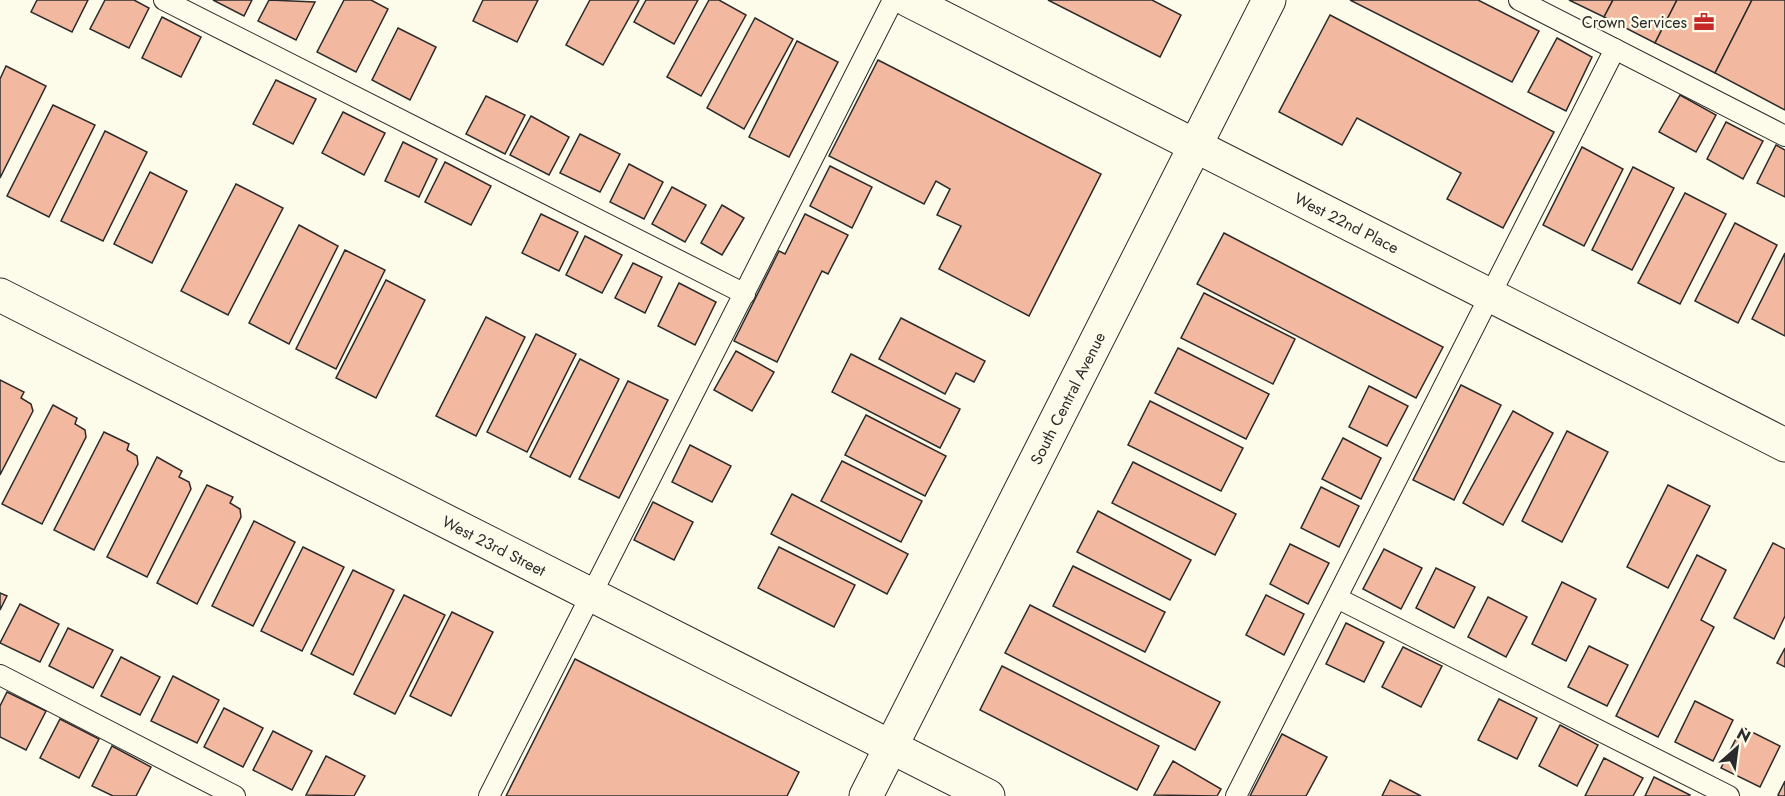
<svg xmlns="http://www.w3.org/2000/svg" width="1785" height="796" font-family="Jost,sans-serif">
<rect width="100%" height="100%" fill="#fdfbea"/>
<g fill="#f2b8a0" stroke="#2b2b2b" stroke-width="1.5">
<polygon points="37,0 88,0 72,32 31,12"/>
<polygon points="105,0 134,0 149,8 129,48 90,29"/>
<polygon points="213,0 252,0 244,16"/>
<polygon points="269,0 315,2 296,40 258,21"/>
<polygon points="344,0 371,0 388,9 356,72 317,52"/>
<polygon points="483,0 538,0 517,42 473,21"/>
<polygon points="590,0 639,0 603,65 566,45"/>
<polygon points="646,0 698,0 674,44 634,22"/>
<polygon points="709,0 719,0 746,15 701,96 667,77"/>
<polygon points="1048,0 1152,0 1181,15 1160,57"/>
<polygon points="1350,0 1478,0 1539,31 1512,82"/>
<polygon points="1569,0 1613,0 1604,17"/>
<polygon points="1613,0 1677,0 1655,43 1604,17"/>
<polygon points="1677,0 1752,0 1715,73 1655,43"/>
<polygon points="1752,0 1785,0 1785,110 1715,73"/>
<polygon points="1330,15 1554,132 1503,228 1447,199 1461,173 1357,118 1342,145 1279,112"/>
<polygon points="162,17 201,37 181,77 142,58"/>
<polygon points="755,18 793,39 744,129 707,108"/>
<polygon points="398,28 436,47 410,100 372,80"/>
<polygon points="1557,38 1592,57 1566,111 1528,92"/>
<polygon points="797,41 838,62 789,157 749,137"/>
<polygon points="878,60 1101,174 1029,316 939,269 961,226 937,215 950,189 936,181 924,204 829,156"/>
<polygon points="6,66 46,86 0,178 0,79"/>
<polygon points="276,80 316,99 293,144 253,124"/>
<polygon points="1680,95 1716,115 1696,152 1659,132"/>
<polygon points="486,96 525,115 505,154 466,134"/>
<polygon points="53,105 95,125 49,217 7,196"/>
<polygon points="343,112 385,133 364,175 322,153"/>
<polygon points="531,116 569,137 549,175 510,155"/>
<polygon points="1726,122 1763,141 1743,179 1707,159"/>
<polygon points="105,131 147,152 103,241 61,221"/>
<polygon points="580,134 620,154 600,192 560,173"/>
<polygon points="403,142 437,159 419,197 385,181"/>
<polygon points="1776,145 1785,150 1785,197 1757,183"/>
<polygon points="1582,147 1623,169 1584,246 1543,225"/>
<polygon points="445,162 491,186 471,225 425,202"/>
<polygon points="629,164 663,182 644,219 610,202"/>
<polygon points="830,166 872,187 852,228 810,206"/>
<polygon points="1633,167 1674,188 1632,270 1592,250"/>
<polygon points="150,172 187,191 152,263 114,244"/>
<polygon points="236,184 283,208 228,315 181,291"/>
<polygon points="672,187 706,205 685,242 652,224"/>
<polygon points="1685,193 1726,214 1680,304 1638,283"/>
<polygon points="722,205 744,218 722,255 701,243"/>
<polygon points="541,214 578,232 559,271 522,253"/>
<polygon points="805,214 848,235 828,274 822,271 777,362 734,341 779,251 785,254"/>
<polygon points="1735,223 1777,245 1738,323 1695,301"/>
<polygon points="299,225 338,246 289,344 249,323"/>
<polygon points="1224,233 1443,347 1416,398 1197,284"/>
<polygon points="585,236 622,255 602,293 566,275"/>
<polygon points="345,250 385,270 336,369 296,349"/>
<polygon points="1785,253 1785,336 1752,319"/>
<polygon points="633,263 662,277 645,313 615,298"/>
<polygon points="386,280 425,300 376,398 336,378"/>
<polygon points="679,283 716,302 695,345 658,326"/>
<polygon points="1204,293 1295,339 1273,384 1181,338"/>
<polygon points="486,317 525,337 476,436 436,416"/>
<polygon points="901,318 985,361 974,382 956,373 945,394 879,359"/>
<polygon points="536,334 576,354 527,452 487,432"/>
<polygon points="1178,348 1269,394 1246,439 1155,393"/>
<polygon points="736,351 774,372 752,411 714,390"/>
<polygon points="851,354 960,409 940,448 832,392"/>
<polygon points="580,359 619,379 570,477 530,457"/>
<polygon points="0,380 24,392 21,398 31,404 33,411 0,475"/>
<polygon points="628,381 668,400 619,498 579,479"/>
<polygon points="1461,385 1501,405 1454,500 1413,480"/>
<polygon points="1369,386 1408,406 1387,446 1349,427"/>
<polygon points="1150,401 1243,448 1221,491 1128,445"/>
<polygon points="53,405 77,418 75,424 85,430 86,437 42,524 2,504"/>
<polygon points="1513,411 1553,433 1503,525 1463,503"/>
<polygon points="866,415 946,456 925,496 845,455"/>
<polygon points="1567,431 1608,452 1562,542 1522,521"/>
<polygon points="104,432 129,444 127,450 137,456 138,464 94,550 54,530"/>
<polygon points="1343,438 1381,458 1361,499 1322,479"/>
<polygon points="690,445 731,466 712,502 672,482"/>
<polygon points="157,457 182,471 179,477 189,482 191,489 147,577 107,557"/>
<polygon points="842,461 922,501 901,542 821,501"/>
<polygon points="1133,462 1236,514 1215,555 1112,503"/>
<polygon points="207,485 233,497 230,503 240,509 241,517 197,604 157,583"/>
<polygon points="1668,485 1710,506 1668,588 1627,567"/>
<polygon points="1321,487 1359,506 1339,547 1301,528"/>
<polygon points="792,494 908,554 887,594 771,534"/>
<polygon points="653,502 693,522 674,560 634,540"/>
<polygon points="1098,511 1191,560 1170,600 1077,552"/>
<polygon points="254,521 295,542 253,626 212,606"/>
<polygon points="1773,543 1785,549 1785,616 1774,639 1734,618"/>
<polygon points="1290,544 1329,563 1308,604 1270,584"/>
<polygon points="303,547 344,567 302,651 261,631"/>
<polygon points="779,547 855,585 834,627 758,588"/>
<polygon points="1384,549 1422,568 1401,609 1363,589"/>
<polygon points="1697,555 1726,570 1701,620 1714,627 1658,737 1616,716"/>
<polygon points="1073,566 1165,612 1145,652 1053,606"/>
<polygon points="1436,568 1475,587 1454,628 1416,608"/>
<polygon points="353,570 394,590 353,675 311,654"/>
<polygon points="1562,582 1596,599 1566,661 1532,644"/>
<polygon points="0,593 7,596 0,610"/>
<polygon points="404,595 445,615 395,714 354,694"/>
<polygon points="1266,595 1304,614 1284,655 1246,635"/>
<polygon points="1488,597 1527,617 1506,657 1468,637"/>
<polygon points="20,604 59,624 40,662 0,643"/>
<polygon points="1030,605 1220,702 1195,750 1005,653"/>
<polygon points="452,612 493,632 451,716 410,696"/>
<polygon points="1346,623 1384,642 1364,682 1326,664"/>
<polygon points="68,628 113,650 93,688 49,666"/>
<polygon points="1589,646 1628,665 1607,706 1568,687"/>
<polygon points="1403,647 1442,666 1421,707 1382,687"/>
<polygon points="1785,648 1785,667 1777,663"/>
<polygon points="121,657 160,677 140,715 101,696"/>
<polygon points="575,659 799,772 787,796 506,796"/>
<polygon points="1002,666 1159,746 1137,790 980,710"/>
<polygon points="173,676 219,700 197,743 151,721"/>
<polygon points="7,692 46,711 26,750 0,737 0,706"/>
<polygon points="1499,699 1537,718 1517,759 1478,740"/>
<polygon points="1695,701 1733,720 1713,761 1675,742"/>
<polygon points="224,708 263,728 243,767 204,747"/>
<polygon points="60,719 99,739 79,778 40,758"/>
<polygon points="1560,725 1598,745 1577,786 1539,766"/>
<polygon points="1742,727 1780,746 1760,787 1721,768"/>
<polygon points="273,731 312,751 292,790 253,770"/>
<polygon points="1282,734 1327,757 1306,796 1250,796"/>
<polygon points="112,746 151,767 136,796 113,796 92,786"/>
<polygon points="326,756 365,776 354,796 306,795"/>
<polygon points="1604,758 1643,778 1633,796 1585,796"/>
<polygon points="1173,761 1221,789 1217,796 1154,795"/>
<polygon points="1654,777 1690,795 1689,796 1645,796"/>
<polygon points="1390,780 1421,796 1382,796"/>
<polygon points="1785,781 1785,796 1780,796 1778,795"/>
</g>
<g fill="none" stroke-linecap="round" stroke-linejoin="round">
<g stroke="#2b2b2b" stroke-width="22">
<g id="service">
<polyline points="164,0 745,294"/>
<polyline points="1519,0 1785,136"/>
<polyline points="1337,598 1729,796"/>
<polyline points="0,675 235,796"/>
<polyline points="489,796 893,0"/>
<polyline points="1236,796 1615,49"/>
</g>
</g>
<g stroke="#2b2b2b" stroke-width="35">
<g id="minor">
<path id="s1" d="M908,0L1785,445"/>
<path id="s2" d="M0,295L988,796"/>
</g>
</g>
<g stroke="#2b2b2b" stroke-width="35">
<g id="tertiary">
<path id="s3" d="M866,796L1269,0"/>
</g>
</g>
<use href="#service" stroke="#fdfbea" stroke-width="20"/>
<use href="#minor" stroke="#fdfbea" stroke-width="33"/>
<use href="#tertiary" stroke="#fdfbea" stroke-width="33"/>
</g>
<defs>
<g id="office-bare" transform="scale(1.62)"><path d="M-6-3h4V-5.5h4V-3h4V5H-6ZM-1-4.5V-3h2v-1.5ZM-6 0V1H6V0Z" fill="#c62828" stroke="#fdfbea" stroke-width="2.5" paint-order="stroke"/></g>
</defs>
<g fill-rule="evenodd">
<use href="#office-bare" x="1704" y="22"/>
</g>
<g text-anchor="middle" stroke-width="4.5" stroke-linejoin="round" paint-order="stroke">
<g font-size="16" fill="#2b2b2b" stroke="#fdfbea" text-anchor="end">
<text x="1687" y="28">Crown Services</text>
</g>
<g font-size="16" fill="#2b2b2b" stroke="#fdfbea">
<text dy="6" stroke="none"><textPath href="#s1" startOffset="492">West 22nd Place</textPath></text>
<text dy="6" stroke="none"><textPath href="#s3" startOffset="446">South Central Avenue</textPath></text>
<text dy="6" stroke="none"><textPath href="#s2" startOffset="554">West 23rd Street</textPath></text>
</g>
</g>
<g transform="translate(1737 748) rotate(28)" stroke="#fdfbea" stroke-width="4.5" paint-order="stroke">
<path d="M0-4.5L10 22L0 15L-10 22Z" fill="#2b2b2b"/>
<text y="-9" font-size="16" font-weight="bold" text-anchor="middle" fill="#2b2b2b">N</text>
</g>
</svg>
